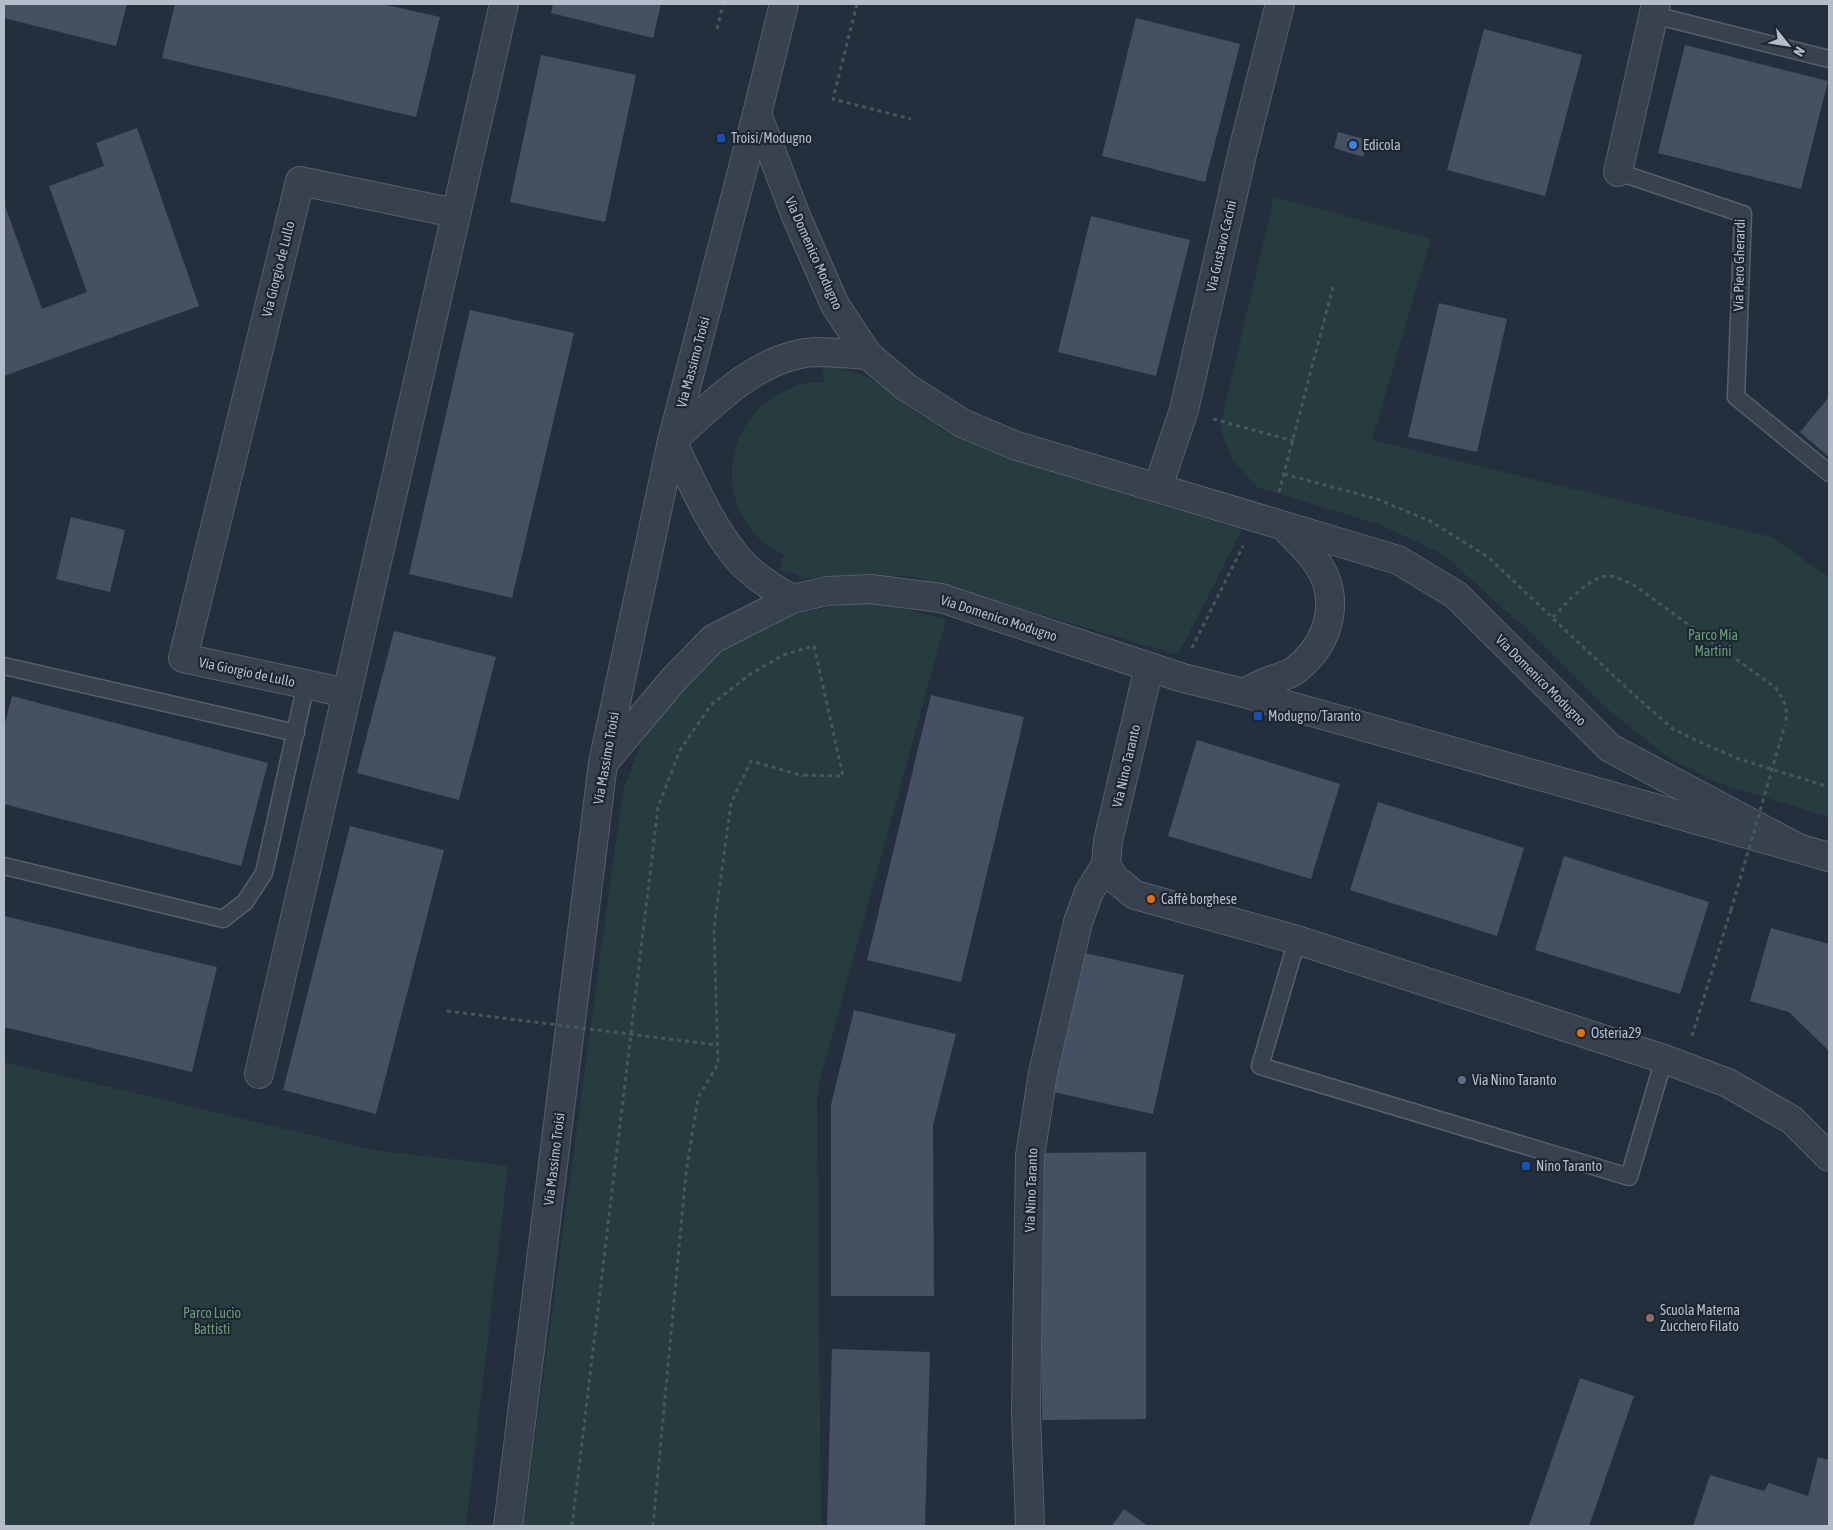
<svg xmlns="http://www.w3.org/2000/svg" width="1833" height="1530" font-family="'Asap Condensed',sans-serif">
<rect width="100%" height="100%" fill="#242f3e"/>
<g fill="#263c3f">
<polygon points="1274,197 1431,239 1372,440 1771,537 1829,577 1829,817 1718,783 1670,759 1605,707 1520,623 1442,554 1381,525 1257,487 1231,458 1220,427"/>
<path d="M836,367L858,373L867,377L881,385L907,407L945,431L981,448L1021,462L1242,530L1178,655L915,577L865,574L804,578L791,572L779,570L784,555C769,546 754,537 745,521C717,476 735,413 784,392C789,389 795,385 801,384C808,382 816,383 824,382L823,368Z"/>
<polygon points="859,602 883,603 946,620 820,1080 817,1100 821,1526 523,1526 618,826 623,791 642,741 661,710 718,649 787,615"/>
<polygon points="4,1062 373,1150 508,1166 466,1526 4,1526"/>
</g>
<g fill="#455162">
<polygon points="4,4 127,4 116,46 4,18"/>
<polygon points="175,4 382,4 440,17 416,117 162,58"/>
<polygon points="553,4 661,4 653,38 551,13"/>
<polygon points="1136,18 1240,44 1205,182 1102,156"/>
<polygon points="1484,29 1582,55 1545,196 1447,170"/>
<polygon points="1685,45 1828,81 1801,189 1658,153"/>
<polygon points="541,55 636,75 605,222 510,202"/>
<polygon points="137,128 199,306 4,376 4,203 42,309 87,292 49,186 104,166 96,143"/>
<polygon points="1338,132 1368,140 1363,157 1334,148"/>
<polygon points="1091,216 1190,240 1156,376 1058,352"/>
<polygon points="1439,303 1507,319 1477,452 1408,437"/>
<polygon points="470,310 574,333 512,598 409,574"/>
<polygon points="1829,397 1829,457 1800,432"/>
<polygon points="71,517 125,530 110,592 56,579"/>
<polygon points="394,631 496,657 459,800 357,773"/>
<polygon points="931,695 1024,717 961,982 867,960"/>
<polygon points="12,696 268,763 241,866 4,804 4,727"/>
<polygon points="1197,740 1340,784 1311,879 1168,836"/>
<polygon points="1378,802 1524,848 1497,936 1350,890"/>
<polygon points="350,826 444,850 376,1114 283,1090"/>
<polygon points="1564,856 1709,902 1680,994 1535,950"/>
<polygon points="4,916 217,967 192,1072 4,1027"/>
<polygon points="1771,928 1829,944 1829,1051 1789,1012 1750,1001"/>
<polygon points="1085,953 1184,975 1153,1114 1053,1092"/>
<polygon points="854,1010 956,1034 933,1126 934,1296 831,1296 831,1105"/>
<polygon points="1146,1152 1146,1419 1042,1420 1042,1153"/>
<polygon points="832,1349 930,1352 925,1526 827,1526"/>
<polygon points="1580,1378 1634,1396 1589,1526 1529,1526"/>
<polygon points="1818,1457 1829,1460 1829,1526 1693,1526 1710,1475 1764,1491 1769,1483 1808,1496"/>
<polygon points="1124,1509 1148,1526 1112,1526"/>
</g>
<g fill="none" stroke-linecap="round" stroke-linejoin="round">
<g stroke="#565f6c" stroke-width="19">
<g id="service">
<polyline points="1654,15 1829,59"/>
<polyline points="1618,172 1743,214 1736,397 1829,473"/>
<polyline points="4,666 296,733"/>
<polyline points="4,866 223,919 245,902 264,873 306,684"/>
<polyline points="1297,940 1260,1066 1629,1177 1664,1059"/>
</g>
</g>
<g stroke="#565f6c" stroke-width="30">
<g id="minor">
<polyline points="757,114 796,216 835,305 868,355 906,387 962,423 1014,445 1398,560 1456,595 1610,748 1798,848"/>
<polyline points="1618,172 1656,4"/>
<polyline points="455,213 300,181 183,658 347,693 504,4"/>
<path d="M672,441C711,405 759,355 815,352C832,352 851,354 868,355"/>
<path d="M672,441C691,480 708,521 735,555C749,573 772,588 792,599"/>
<polyline points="1158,487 1184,410 1243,150 1280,4"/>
<polyline points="1149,667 1108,841 1106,865 1115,879 1135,895 1297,940 1664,1059 1728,1083 1792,1120 1829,1157"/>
<path d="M1244,693C1252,689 1260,684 1269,681C1276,678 1287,676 1294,671C1330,644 1343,597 1315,560C1306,548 1294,537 1284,526"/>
<polyline points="606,760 674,679 713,639 792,599 827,591 871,589 941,598 1183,678 1244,693 1829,857"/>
<polyline points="259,1074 347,693"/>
<polyline points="508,1526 603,763 672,441 757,114 784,4"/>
<polyline points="1030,1526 1026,1413 1030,1156 1043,1073 1078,922 1089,892 1106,865"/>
</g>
</g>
<g stroke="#44595c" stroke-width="3" stroke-dasharray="4 4" stroke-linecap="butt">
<polyline points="857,4 833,99 911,119"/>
<polyline points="717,29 723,4"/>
<polyline points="1213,419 1294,441"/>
<polyline points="1284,474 1377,499 1430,521 1488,557 1633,694 1673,729 1704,744 1739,759 1829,787"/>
<polyline points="1279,492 1333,287"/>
<path d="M1553,617C1566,604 1588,577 1608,576C1616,576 1627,582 1634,585L1776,688C1784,700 1789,710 1785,725"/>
<polyline points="1192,648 1243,546"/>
<polyline points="1692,1036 1731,910"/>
<polyline points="572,1526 658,807 680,750 711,705 749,675 783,655 814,646 843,776 802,775"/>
<polyline points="653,1526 686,1173 698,1098 718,1064 714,928 731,803 751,761 804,776"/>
</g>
<use href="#service" stroke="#38414e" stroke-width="16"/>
<use href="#minor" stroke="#38414e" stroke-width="28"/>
<g stroke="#44595c" stroke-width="3" stroke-dasharray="4 4" stroke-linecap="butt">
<polyline points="1731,910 1785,725"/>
<polyline points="447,1011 717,1045"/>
</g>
</g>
<g fill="#1a4fb4" stroke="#1d2633" stroke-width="2">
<rect x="716" y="133" width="10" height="10" rx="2.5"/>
<rect x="1253" y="711" width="10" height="10" rx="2.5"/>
<rect x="1521" y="1161" width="10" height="10" rx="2.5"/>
</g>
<circle fill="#3f7fe0" stroke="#1d2633" stroke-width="2" cx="1353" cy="145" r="5"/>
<g fill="#e8710a" stroke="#1d2633" stroke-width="2">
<circle cx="1151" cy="899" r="5"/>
<circle cx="1581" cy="1033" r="5"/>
</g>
<circle fill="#5c6f8a" stroke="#1d2633" stroke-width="2" cx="1462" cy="1080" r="5"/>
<circle fill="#8d6e63" stroke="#1d2633" stroke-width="2" cx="1650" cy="1318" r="5"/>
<g text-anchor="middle" stroke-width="4.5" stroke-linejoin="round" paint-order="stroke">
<g font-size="14" fill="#b4bcc9" stroke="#1d2633" text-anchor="start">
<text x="731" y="143">Troisi/Modugno</text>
<text x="1363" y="150">Edicola</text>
<text x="1268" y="721">Modugno/Taranto</text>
<text x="1161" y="904">Caffè borghese</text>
<text x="1591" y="1038">Osteria29</text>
<text x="1472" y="1085">Via Nino Taranto</text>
<text x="1536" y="1171">Nino Taranto</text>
<text x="1660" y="1315">Scuola Materna<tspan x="1660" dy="16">Zucchero Filato</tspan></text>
</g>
<g font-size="14" fill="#b4bcc9" stroke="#1d2633">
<text transform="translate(1221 246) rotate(-77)" y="5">Via Gustavo Cacini</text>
<text transform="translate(814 253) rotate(66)" y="5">Via Domenico Modugno</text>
<text transform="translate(1739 265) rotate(-89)" y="5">Via Piero Gherardi</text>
<text transform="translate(278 269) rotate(-76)" y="5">Via Giorgio de Lullo</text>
<text transform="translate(693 362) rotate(-75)" y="5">Via Massimo Troisi</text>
<text transform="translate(999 618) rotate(18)" y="5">Via Domenico Modugno</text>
<text transform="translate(247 672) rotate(12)" y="5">Via Giorgio de Lullo</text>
<text transform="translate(1541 680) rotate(45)" y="5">Via Domenico Modugno</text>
<text transform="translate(606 758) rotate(-80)" y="5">Via Massimo Troisi</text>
<text transform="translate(1126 766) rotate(-77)" y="5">Via Nino Taranto</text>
<text transform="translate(554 1159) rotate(-83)" y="5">Via Massimo Troisi</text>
<text transform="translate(1031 1190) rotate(-88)" y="5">Via Nino Taranto</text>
</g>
<g font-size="14" fill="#6b9a76" stroke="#1d2633">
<text x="1713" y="640">Parco Mia<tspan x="1713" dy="16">Martini</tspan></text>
<text x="212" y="1318">Parco Lucio<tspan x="212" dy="16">Battisti</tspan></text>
</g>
</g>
<rect width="1833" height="1530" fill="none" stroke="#b4bcc9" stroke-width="10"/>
<g transform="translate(1788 45) rotate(120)" stroke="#1d2633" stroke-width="4" paint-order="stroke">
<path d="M0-4L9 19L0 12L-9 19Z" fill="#b4bcc9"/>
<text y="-8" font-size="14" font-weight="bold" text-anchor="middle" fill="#b4bcc9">N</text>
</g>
</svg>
